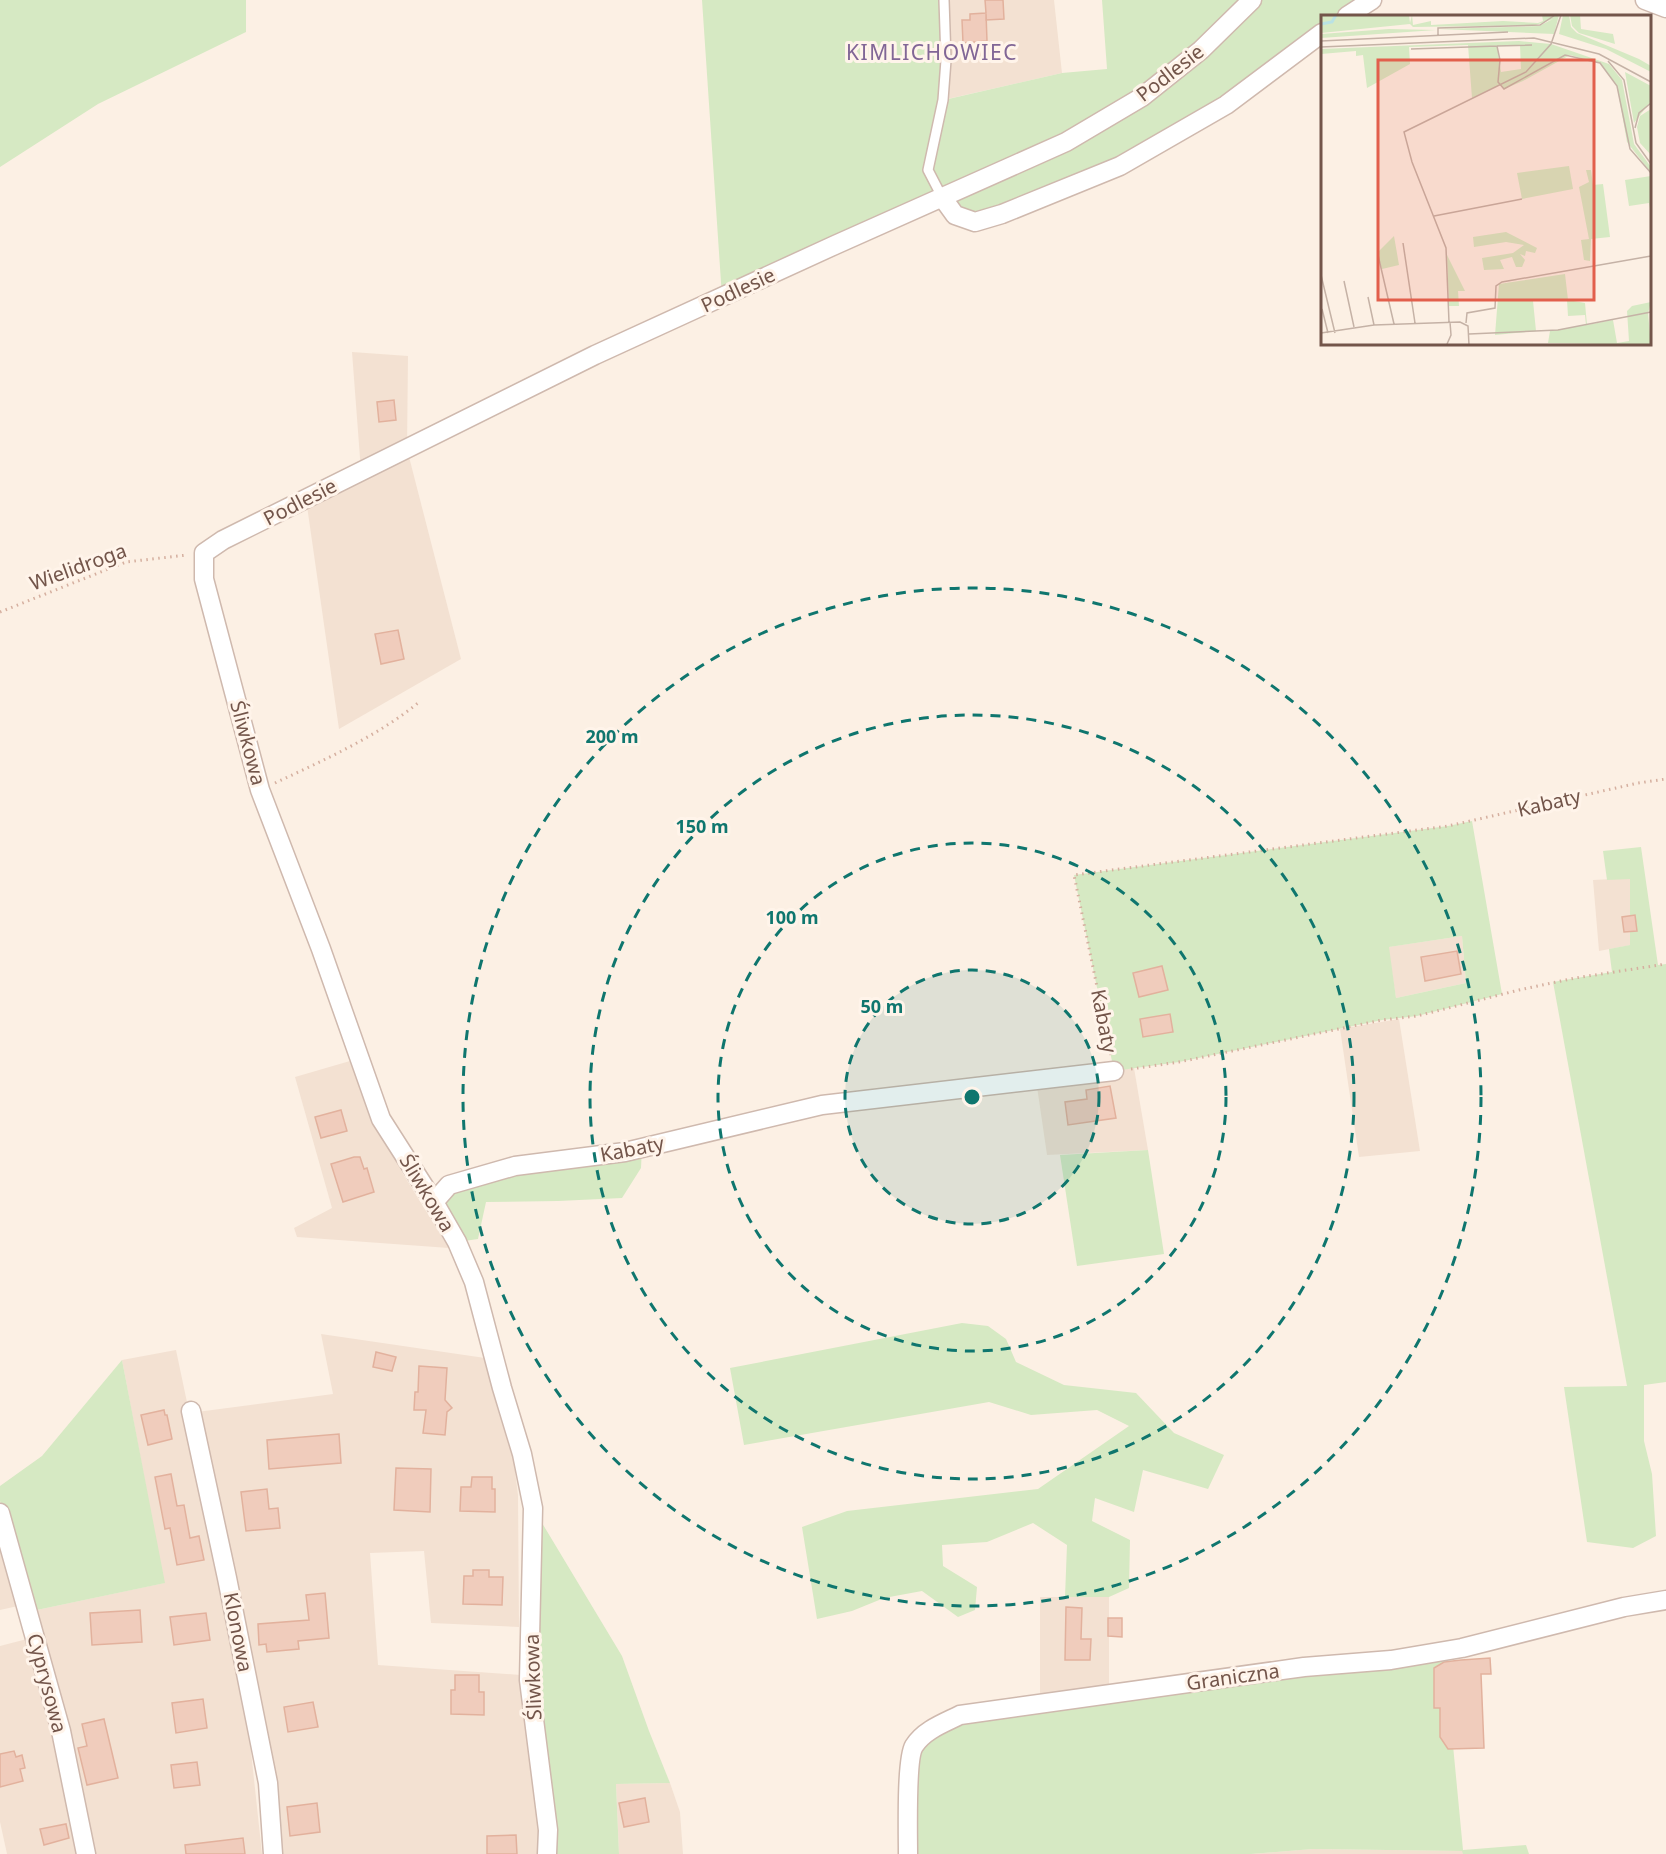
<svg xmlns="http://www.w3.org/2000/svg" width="1666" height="1854" font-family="'Noto Sans',sans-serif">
<rect width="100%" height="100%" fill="#fcf0e4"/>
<g fill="#f3e1d2">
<polygon points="944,0 1054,0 1062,73 943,100"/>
<polygon points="352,352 408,356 407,449 461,659 339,729 306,499 361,471"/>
<polygon points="1631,878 1631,945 1599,951 1593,880"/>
<polygon points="1462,936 1466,983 1396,998 1388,947"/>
<polygon points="1399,1019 1420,1151 1359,1157 1340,1029"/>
<polygon points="350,1061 374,1121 403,1174 449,1248 297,1237 294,1228 332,1208 295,1077"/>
<polygon points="1134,1068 1148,1150 1047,1155 1036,1080"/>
<polygon points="321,1334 485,1358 514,1463 518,1495 519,1627 431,1623 424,1551 370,1553 378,1665 521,1675 542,1835 542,1854 277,1854 197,1412 333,1394"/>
<polygon points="176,1350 224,1578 250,1742 262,1854 91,1854 32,1611 164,1583 122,1360"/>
<polygon points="0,1534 18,1606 0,1610"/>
<polygon points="1040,1597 1109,1597 1109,1693 1040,1695"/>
<polygon points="27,1639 53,1732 77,1854 7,1854 0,1822 0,1646"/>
<polygon points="670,1783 680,1812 683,1854 619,1854 616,1784"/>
<polygon points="1313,1849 1463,1851 1463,1854 1251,1854"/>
</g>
<g fill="#d6e9c3" fill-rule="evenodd">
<polygon points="0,0 246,0 246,32 98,104 0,167"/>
<polygon points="702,0 944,0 944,100 1062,73 1107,69 1102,0 1372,0 1347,16 1322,16 1322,33 1120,166 975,222 942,197 722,297"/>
<path d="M1472,821L1502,994L1417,1016L1382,1020L1179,1062L1114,1071L1074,875L1448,826ZM1462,936L1466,983L1396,998L1389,947Z"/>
<polygon points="1641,847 1658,965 1666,964 1666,1382 1644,1385 1644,1441 1652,1474 1656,1536 1633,1548 1587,1542 1564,1387 1627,1386 1553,982 1612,972 1609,949 1630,945 1630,879 1607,880 1603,851"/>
<polygon points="642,1148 641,1168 622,1198 558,1201 486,1202 478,1239 457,1242 434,1202 449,1185"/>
<polygon points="1148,1150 1164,1254 1077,1266 1060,1155"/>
<polygon points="962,1323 988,1326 1006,1339 1016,1362 1064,1385 1136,1393 1174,1433 1224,1455 1208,1489 1143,1470 1134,1512 1095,1498 1092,1521 1130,1540 1129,1588 1109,1597 1065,1597 1067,1545 1033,1523 987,1542 942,1545 943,1566 977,1587 975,1610 958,1617 922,1591 884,1598 852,1611 817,1619 802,1527 847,1511 1038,1489 1129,1426 1097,1410 1031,1415 989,1402 744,1445 730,1368"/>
<polygon points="122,1360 165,1583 32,1611 0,1501 0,1486 42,1456"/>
<polygon points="533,1508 622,1656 649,1731 670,1783 616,1784 619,1854 547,1854 529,1680"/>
<polygon points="1444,1651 1463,1850 1526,1845 1529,1854 1463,1854 1462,1851 1313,1849 1251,1854 908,1854 913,1748 960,1715"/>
</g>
<g fill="#f0ccbc" stroke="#e2b19d" stroke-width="1.5">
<polygon points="985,0 1003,0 1004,19 986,20 986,13 987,41 963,43 962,20 970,20 970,14 986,13"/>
<polygon points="394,400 396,420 379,422 377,402"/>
<polygon points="398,630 404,659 381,664 375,634"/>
<polygon points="1635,915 1637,931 1624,932 1622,917"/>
<polygon points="1457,951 1461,974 1425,981 1421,957"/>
<polygon points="1162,966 1168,990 1139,997 1133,973"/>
<polygon points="1170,1014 1173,1032 1143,1037 1140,1019"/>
<polygon points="1110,1086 1116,1118 1068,1125 1065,1102 1087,1099 1086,1090"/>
<polygon points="341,1110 347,1131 321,1138 315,1117"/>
<polygon points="354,1157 360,1157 364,1169 367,1168 374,1192 343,1202 331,1164"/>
<polygon points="376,1352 396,1357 392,1371 373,1367"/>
<polygon points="419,1366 447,1368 445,1400 452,1408 447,1412 445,1435 423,1433 426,1410 414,1410 415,1392 418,1392"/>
<polygon points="164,1410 165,1415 167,1415 172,1439 148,1445 141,1415"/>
<polygon points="339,1434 341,1463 269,1469 267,1440"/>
<polygon points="396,1468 431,1469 430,1512 394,1510"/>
<polygon points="171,1474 177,1506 184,1505 190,1538 199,1536 204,1560 177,1565 170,1528 165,1529 155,1477"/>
<polygon points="472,1477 492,1477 492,1489 495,1489 495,1512 460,1511 461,1487 471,1487"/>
<polygon points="267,1489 269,1509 278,1508 280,1528 246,1531 241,1492"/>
<polygon points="473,1570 489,1570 489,1577 503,1577 502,1605 463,1604 464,1576 473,1576"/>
<polygon points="325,1593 329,1638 298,1641 299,1649 267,1652 266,1644 259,1645 258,1624 309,1620 306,1595"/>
<polygon points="1066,1607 1082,1608 1081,1639 1091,1639 1090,1660 1065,1660"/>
<polygon points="140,1610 142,1642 92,1645 90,1613"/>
<polygon points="206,1613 210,1640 174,1645 170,1617"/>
<polygon points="1108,1618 1122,1618 1122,1637 1108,1636"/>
<polygon points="1490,1658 1491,1674 1481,1674 1484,1748 1448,1749 1440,1737 1440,1708 1434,1708 1434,1668 1444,1662 1461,1660"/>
<polygon points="455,1675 479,1675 479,1692 484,1692 484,1715 451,1714 451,1690 455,1690"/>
<polygon points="203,1699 207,1728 176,1733 172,1703"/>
<polygon points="313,1702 318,1727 288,1732 284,1707"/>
<polygon points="104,1719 118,1778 87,1785 78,1748 87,1746 82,1724"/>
<polygon points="14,1751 16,1757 22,1755 25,1768 20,1769 23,1781 0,1787 0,1754"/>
<polygon points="197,1762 200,1785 174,1788 171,1765"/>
<polygon points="645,1798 649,1822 624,1827 619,1803"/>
<polygon points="317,1803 320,1832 290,1836 287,1807"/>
<polygon points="66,1824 69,1838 44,1845 40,1829"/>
<polygon points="516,1835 517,1854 487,1854 487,1836"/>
<polygon points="243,1838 245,1854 186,1854 185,1845"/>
</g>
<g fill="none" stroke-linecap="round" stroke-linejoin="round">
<g stroke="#cfb9ae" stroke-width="12">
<polyline id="service" points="942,197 928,170 943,100 946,60 944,0"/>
</g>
<g stroke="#cfb9ae" stroke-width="21">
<g id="minor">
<polyline points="1645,0 1666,8"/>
<polyline points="1347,16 1372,0"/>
<polyline points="942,197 955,215 975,222 1002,214 1120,166 1226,105 1322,33"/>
<polyline points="434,1202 449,1185 515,1166 625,1152 822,1105 1114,1071"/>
<polyline points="191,1411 227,1578 268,1783 273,1854"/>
<polyline points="0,1513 61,1731 86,1854"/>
<polyline points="547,1854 548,1830 529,1680 533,1508 522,1454 502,1388 474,1282 457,1242 434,1202 381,1119 321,949 260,790 204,579 204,553 223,540 595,355 835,245 1066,142 1142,97 1201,50 1252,0"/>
<path d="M908,1854C908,1835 906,1759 914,1746C924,1730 944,1723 960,1715L1304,1667L1391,1660L1462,1648L1624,1607L1666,1600"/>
</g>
</g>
<g stroke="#d5af9f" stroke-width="3" stroke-dasharray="1.5 4.5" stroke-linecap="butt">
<polyline points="0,612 126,562 187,555"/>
<path d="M275,783C324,760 376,737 418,703"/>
<polyline points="1111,1055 1074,875 1448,826 1638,783 1666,779"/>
<polyline points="1131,1069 1179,1062 1382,1020 1417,1016 1519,990 1575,978 1666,964"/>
</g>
<use href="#service" stroke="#fff" stroke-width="9"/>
<use href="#minor" stroke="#fff" stroke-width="18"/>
</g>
<circle cx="972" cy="1097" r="127" fill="#0f766e" fill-opacity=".12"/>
<g fill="none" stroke="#0f766e" stroke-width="3" stroke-dasharray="10 8">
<circle cx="972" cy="1097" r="127"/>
<circle cx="972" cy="1097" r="254"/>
<circle cx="972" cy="1097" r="382"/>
<circle cx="972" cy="1097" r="509"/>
</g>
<g text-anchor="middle" stroke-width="6" stroke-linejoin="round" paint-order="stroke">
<g font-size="20" fill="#73554a" stroke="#fff4ea">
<text transform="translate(1170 73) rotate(-38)" y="7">Podlesie</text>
<text transform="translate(738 290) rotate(-25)" y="7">Podlesie</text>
<text transform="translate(300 502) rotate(-27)" y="7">Podlesie</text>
<text transform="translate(78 567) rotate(-20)" y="7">Wielidroga</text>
<text transform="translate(248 743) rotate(75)" y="7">Śliwkowa</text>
<text transform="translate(1549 803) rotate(-13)" y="7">Kabaty</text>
<text transform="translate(1104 1021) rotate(79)" y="7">Kabaty</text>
<text transform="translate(632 1149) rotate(-11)" y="7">Kabaty</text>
<text transform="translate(427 1193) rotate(59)" y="7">Śliwkowa</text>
<text transform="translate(238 1632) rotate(79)" y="7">Klonowa</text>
<text transform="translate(533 1677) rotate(-92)" y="7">Śliwkowa</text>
<text transform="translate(1233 1677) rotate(-8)" y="7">Graniczna</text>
<text transform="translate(47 1683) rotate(75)" y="7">Cyprysowa</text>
</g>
<g font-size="21" letter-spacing="1.5" fill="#816696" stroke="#fff4ea">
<text x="932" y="60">KIMLICHOWIEC</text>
</g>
</g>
<g transform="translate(1321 15)">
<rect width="330" height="330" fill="#fcf0e4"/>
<path d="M0,0H88L89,8L91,0L92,10L110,6V10L182,6L217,8L222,6L221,0H238L233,19L118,14L218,11L232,4L215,10L92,12L89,9L0,18ZM242,0H248L250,12L256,18L318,44L330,51V57L285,34L238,19ZM249,0H259L260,14L292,19L294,29L258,18L251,11ZM68,14L115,15L0,23V19ZM198,26L230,29L288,49L301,65L313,129L330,152V158L306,127L296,71L279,48L249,40L202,66L183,74L179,70L151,83L147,30L88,32L89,49L46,73L42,40L35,41V36L0,39V34ZM199,30L200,54L180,57L176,31ZM304,57L330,71V86L313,108ZM330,94V140L319,128L316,112L319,101ZM248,151L252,174L201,184L196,158ZM265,155H270L272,170L282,169L289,222L270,224L269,246L263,245L260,225L268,224L258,172L268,167ZM330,161V198L328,188L308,191L304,165ZM185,217L216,233L214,238L205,236L204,241L199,239L204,245L201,252H195L191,242L179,245L183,254L163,255L161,243L192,238L203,230L185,227L153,232L152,222ZM73,221L78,250L61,254L56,238ZM126,240L144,276H137L138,291H128ZM244,259L247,285L264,288L266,310L292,305L296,328L308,326L306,296L311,291L330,287L327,298L330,330L227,328L229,316L265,310L264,300L247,301L246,285L212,286L215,316L174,320L178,269Z" fill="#d6e9c3" fill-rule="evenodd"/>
<path fill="none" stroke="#b9e2e4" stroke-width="3" d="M0,9L11,7L15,0"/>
<path fill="none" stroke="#c5b2a6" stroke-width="1.5" d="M117,20V13L219,10L234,0M0,26L187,17M176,31L211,30M0,32L213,23L278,39L330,67M90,34L176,31L179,45L177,67L183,74L244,40L279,48L296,71L309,134L330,158M287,46L303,65L315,128L330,149M314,113L318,98L330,88M113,201L201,184M82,228L94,308M57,240L73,309M0,260L14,318M23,266L33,312M47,282L53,310M1,294L7,318M128,307L125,233L91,147L83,117L205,57L230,29L240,0M145,308L146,298L174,293L175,271L181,267L330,241M0,318L53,310L139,307L147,311L148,330M148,319L237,315L330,297M126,329L130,320L129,307"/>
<path fill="#e25f4c" fill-opacity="0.15" stroke="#e25f4c" stroke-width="3" d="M57,45H273V285H57Z"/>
<rect width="330" height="330" fill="none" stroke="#73554a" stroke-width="3"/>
</g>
<circle cx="972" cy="1097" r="9" fill="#0f766e" stroke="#fff4ea" stroke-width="3"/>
<g font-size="18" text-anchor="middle" font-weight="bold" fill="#0f766e" stroke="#fff4ea" stroke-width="6" stroke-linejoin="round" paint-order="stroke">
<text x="612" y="743">200 m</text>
<text x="702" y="833">150 m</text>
<text x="792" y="924">100 m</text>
<text x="882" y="1013">50 m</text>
</g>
</svg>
